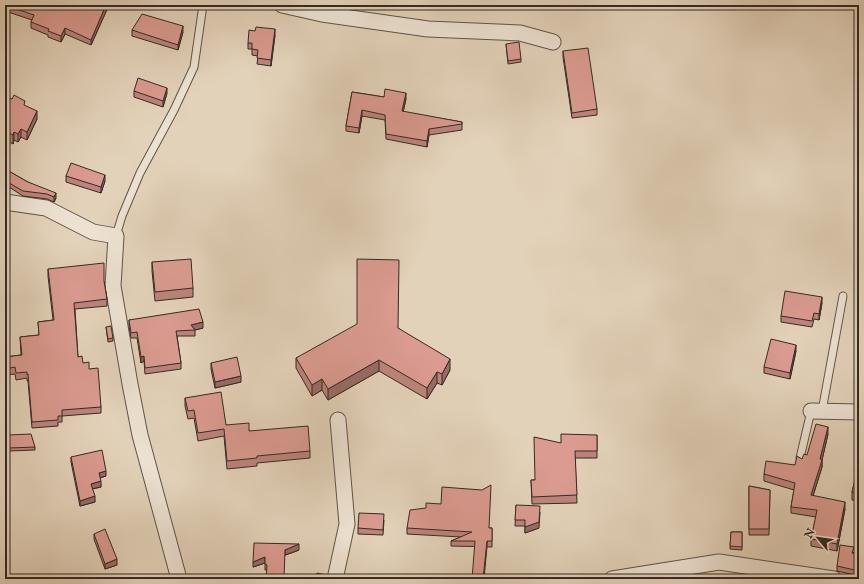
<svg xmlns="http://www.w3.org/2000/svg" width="864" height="584" font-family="'IM FELL English',serif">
<rect width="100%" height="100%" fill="#e3d2ba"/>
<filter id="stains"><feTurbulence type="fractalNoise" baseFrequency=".005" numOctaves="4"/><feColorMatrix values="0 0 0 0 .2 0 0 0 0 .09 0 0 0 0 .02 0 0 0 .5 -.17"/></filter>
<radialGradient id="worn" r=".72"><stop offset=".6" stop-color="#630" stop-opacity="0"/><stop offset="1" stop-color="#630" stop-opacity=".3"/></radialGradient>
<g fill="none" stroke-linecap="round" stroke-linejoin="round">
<g stroke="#605449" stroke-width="9">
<g id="lane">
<polyline points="116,236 122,216 140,173 174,110 194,67 203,5"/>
<polyline points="822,411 843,296"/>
<polyline points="800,458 811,411"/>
</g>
</g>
<g stroke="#605449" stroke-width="17">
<g id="street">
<polyline points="282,5 322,14 428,29 520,33 553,42"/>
<polyline points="5,202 46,208 93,232 116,236 113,286 130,384 140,435 179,579"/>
<polyline points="811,411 859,412"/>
<polyline points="335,579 347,524 338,420"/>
<polyline points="612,579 719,562 834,579"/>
</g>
</g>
<use href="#lane" stroke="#ede2d2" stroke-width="7"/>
<use href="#street" stroke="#ede2d2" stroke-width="15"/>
</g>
<g fill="#bc857d" stroke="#352a23">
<polygon points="5,5 109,5 91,45 65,34 61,42 48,37 48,35 31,28 31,22 32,20 5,11"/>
<polygon points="132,30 183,32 178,50 132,36"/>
<polygon points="275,35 271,66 257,64 258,56 252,55 252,49 248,49 248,43"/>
<polygon points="506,44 521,59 521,62 508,64"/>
<polygon points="563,51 597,109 597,115 572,118 563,57"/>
<polygon points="134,91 167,93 163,107 134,97"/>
<polygon points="352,92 384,97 406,99 403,112 462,122 462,130 429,135 427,147 386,139 385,120 362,116 359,133 346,131 346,126"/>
<polygon points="5,96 25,106 37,119 27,140 21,137 18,142 14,140 13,144 5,140"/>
<polygon points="5,169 56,198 54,202 47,199 23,196 9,187 5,186"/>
<polygon points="66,176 105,181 101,193 66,182"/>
<polygon points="152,262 193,288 193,297 155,301 152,271"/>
<polygon points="48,269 104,281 107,299 107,306 75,309 78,357 83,363 89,369 101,407 101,413 62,416 62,422 58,422 58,426 32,428 28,381 27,381 27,378 16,380 15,374 5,375 5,357 21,355 20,337 39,335 38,322 53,320 48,276"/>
<polygon points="822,303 819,320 814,319 812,327 781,322 781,316"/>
<polygon points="129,320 203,328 195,330 195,336 177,336 181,363 181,369 145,374 144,361 141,363 137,338 131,338 129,326"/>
<polygon points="106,327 113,338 113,341 108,342"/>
<polygon points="398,328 450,370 442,385 437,383 427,399 379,371 328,400 322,390 312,396 296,368 296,358"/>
<polygon points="796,351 790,379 764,373 764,367"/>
<polygon points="211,363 241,382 215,388 211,369"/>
<polygon points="185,398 226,425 249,431 310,451 310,458 257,463 257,466 227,469 224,436 198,441 194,418 188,419 185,406"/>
<polygon points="828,434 822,460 822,467 813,496 845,509 837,551 811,546 811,539 816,517 791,513 791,507 794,490 764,481 764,474 795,465 807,455"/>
<polygon points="8,435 35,447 35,450 9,451"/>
<polygon points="597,435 597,458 575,458 577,503 532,504 531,480 535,480"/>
<polygon points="71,457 106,476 100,478 101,487 92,489 95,502 80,506 71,462"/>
<polygon points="859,464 859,501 852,500 852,492"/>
<polygon points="749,486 770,490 769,535 749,535"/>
<polygon points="516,505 539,528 525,533 525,526 515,526"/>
<polygon points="426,508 489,528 492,528 492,547 451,546 451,541 461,537 407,534 407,528"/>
<polygon points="384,520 383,535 358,534 358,528"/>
<polygon points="731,532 742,532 742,550 730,549"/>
<polygon points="94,534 117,565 105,569 94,539"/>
<polygon points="299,550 285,555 266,570 265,570 265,563 253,567"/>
<polygon points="854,552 853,554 859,555 859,576 837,571 837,566"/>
</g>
<g fill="#996c66" stroke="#352a23">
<polygon points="106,5 109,5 91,45 91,40"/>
<polygon points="183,26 183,32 178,50 178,45"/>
<polygon points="65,28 65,34 61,42 61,36"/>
<polygon points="275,29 275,35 271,66 271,60"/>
<polygon points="167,88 167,93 163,107 163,101"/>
<polygon points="406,93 406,99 402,117 402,111"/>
<polygon points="362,110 362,116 359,133 359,128"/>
<polygon points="37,111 37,119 27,140 27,132"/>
<polygon points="21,129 21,137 18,142 18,134"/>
<polygon points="429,129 429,135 427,147 427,141"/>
<polygon points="14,132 14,140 13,144 13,135"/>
<polygon points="105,175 105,181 101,193 101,187"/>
<polygon points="56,193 56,198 54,202 54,197"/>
<polygon points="822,297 822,303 819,320 819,314"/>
<polygon points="203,322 203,328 195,330 191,325"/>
<polygon points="796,345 796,351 790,379 790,373"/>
<polygon points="144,356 144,361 141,363 141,357"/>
<polygon points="450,359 450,370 442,385 442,374"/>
<polygon points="379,360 379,371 328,400 328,389"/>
<polygon points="437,372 437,383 427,399 427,388"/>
<polygon points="241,376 241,382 215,388 215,382"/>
<polygon points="322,379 322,390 312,396 312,385"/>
<polygon points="828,427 828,434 822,460 822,467 811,502 811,495"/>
<polygon points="106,471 106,476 99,478 99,473"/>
<polygon points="101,481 101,487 91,489 91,484"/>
<polygon points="95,496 95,502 80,506 80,501"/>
<polygon points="845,502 845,509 837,551 837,544"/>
<polygon points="540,512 539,528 525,533 525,527"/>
<polygon points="487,541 487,547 484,579 483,579"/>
<polygon points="299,544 299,550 285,555 285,550"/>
<polygon points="265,557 265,563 253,567 253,562"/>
<polygon points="117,559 117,565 105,569 105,564"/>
</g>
<g fill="#db9b91" stroke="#352a23">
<polygon points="5,5 106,5 91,40 65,28 61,36 48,31 49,29 31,22 34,15"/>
<polygon points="142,14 183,26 178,45 132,30"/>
<polygon points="256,27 275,29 271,60 257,58 258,50 252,49 252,43 248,43 249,30 255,31"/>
<polygon points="519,42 521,59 508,61 506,44"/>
<polygon points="588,48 597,109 572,113 563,51"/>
<polygon points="138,78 167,88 163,101 134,91"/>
<polygon points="385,89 406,93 402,111 462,122 462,124 429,129 427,141 386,134 385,115 362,110 359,128 346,126 352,92 384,97"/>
<polygon points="14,95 25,101 24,105 37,111 27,132 21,129 18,134 14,132 13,135 5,131 5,96 12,99"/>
<polygon points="71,163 105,175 101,187 66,176"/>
<polygon points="5,169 28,182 56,193 54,197 47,194 23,191 9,183 5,181"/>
<polygon points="191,259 193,288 155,292 152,262"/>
<polygon points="357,259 399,260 398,328 450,359 442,374 437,372 427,388 379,360 328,389 322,379 312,385 296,358 357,324"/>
<polygon points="104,263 104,281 107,299 74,303 78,357 82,356 83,363 89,362 89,369 98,368 101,407 62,410 62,416 58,416 58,420 32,422 28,374 27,375 27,372 16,373 15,367 5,369 5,357 22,355 20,337 39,335 38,322 54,320 48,269"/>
<polygon points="785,291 822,297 819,314 814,313 812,321 781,316"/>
<polygon points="199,309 203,322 191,325 195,330 176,331 181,363 145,368 144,356 141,357 137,332 131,333 129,320"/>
<polygon points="111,326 113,338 108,339 106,327"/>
<polygon points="771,339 796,345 790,373 764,367"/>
<polygon points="237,357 241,376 215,382 211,363"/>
<polygon points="221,392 226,425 249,423 249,431 308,426 310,451 257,456 257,458 227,461 224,429 198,433 194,410 188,411 185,398"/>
<polygon points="816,424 828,427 820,459 822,460 811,495 845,502 837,544 811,539 817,510 791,507 795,483 764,474 766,461 795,465 797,456 802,459 804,454 807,455"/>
<polygon points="31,434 35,447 9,448 8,435"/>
<polygon points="561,434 597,435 597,451 575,451 577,495 532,497 531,480 535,480 534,437 561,443"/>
<polygon points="102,450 106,471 99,473 101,481 91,484 95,496 80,501 71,457"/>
<polygon points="859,464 859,494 852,492"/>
<polygon points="491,485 489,528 492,528 492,541 487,541 483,579 472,579 475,541 451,541 472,532 407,528 410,510 426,508 426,503 441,504 442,487 482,490"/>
<polygon points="749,486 770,490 769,529 749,529"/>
<polygon points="516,505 540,506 539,522 525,527 525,520 515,520"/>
<polygon points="359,513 384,514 383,530 358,528"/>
<polygon points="105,529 117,559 105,564 94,534"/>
<polygon points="731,532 742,532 742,547 730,546"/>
<polygon points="254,543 299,544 285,550 284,579 266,579 267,565 265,564 265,557 253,562"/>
<polygon points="840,545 854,547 852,553 859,555 859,571 837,566"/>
<polygon points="317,573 326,575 328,579 316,579"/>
</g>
<rect width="864" height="584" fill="none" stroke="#e3d2ba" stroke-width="20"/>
<rect x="6" y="6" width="852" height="572" fill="none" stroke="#352a23" stroke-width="2"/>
<rect x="10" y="10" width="844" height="564" fill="none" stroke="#352a23"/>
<g transform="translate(818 538) rotate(299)" stroke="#ede2d2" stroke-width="3" paint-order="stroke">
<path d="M0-3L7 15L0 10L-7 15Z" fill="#352a23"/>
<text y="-6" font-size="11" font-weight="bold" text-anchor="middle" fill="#352a23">N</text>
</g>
<rect width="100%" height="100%" filter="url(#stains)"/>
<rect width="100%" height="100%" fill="url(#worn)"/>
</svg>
